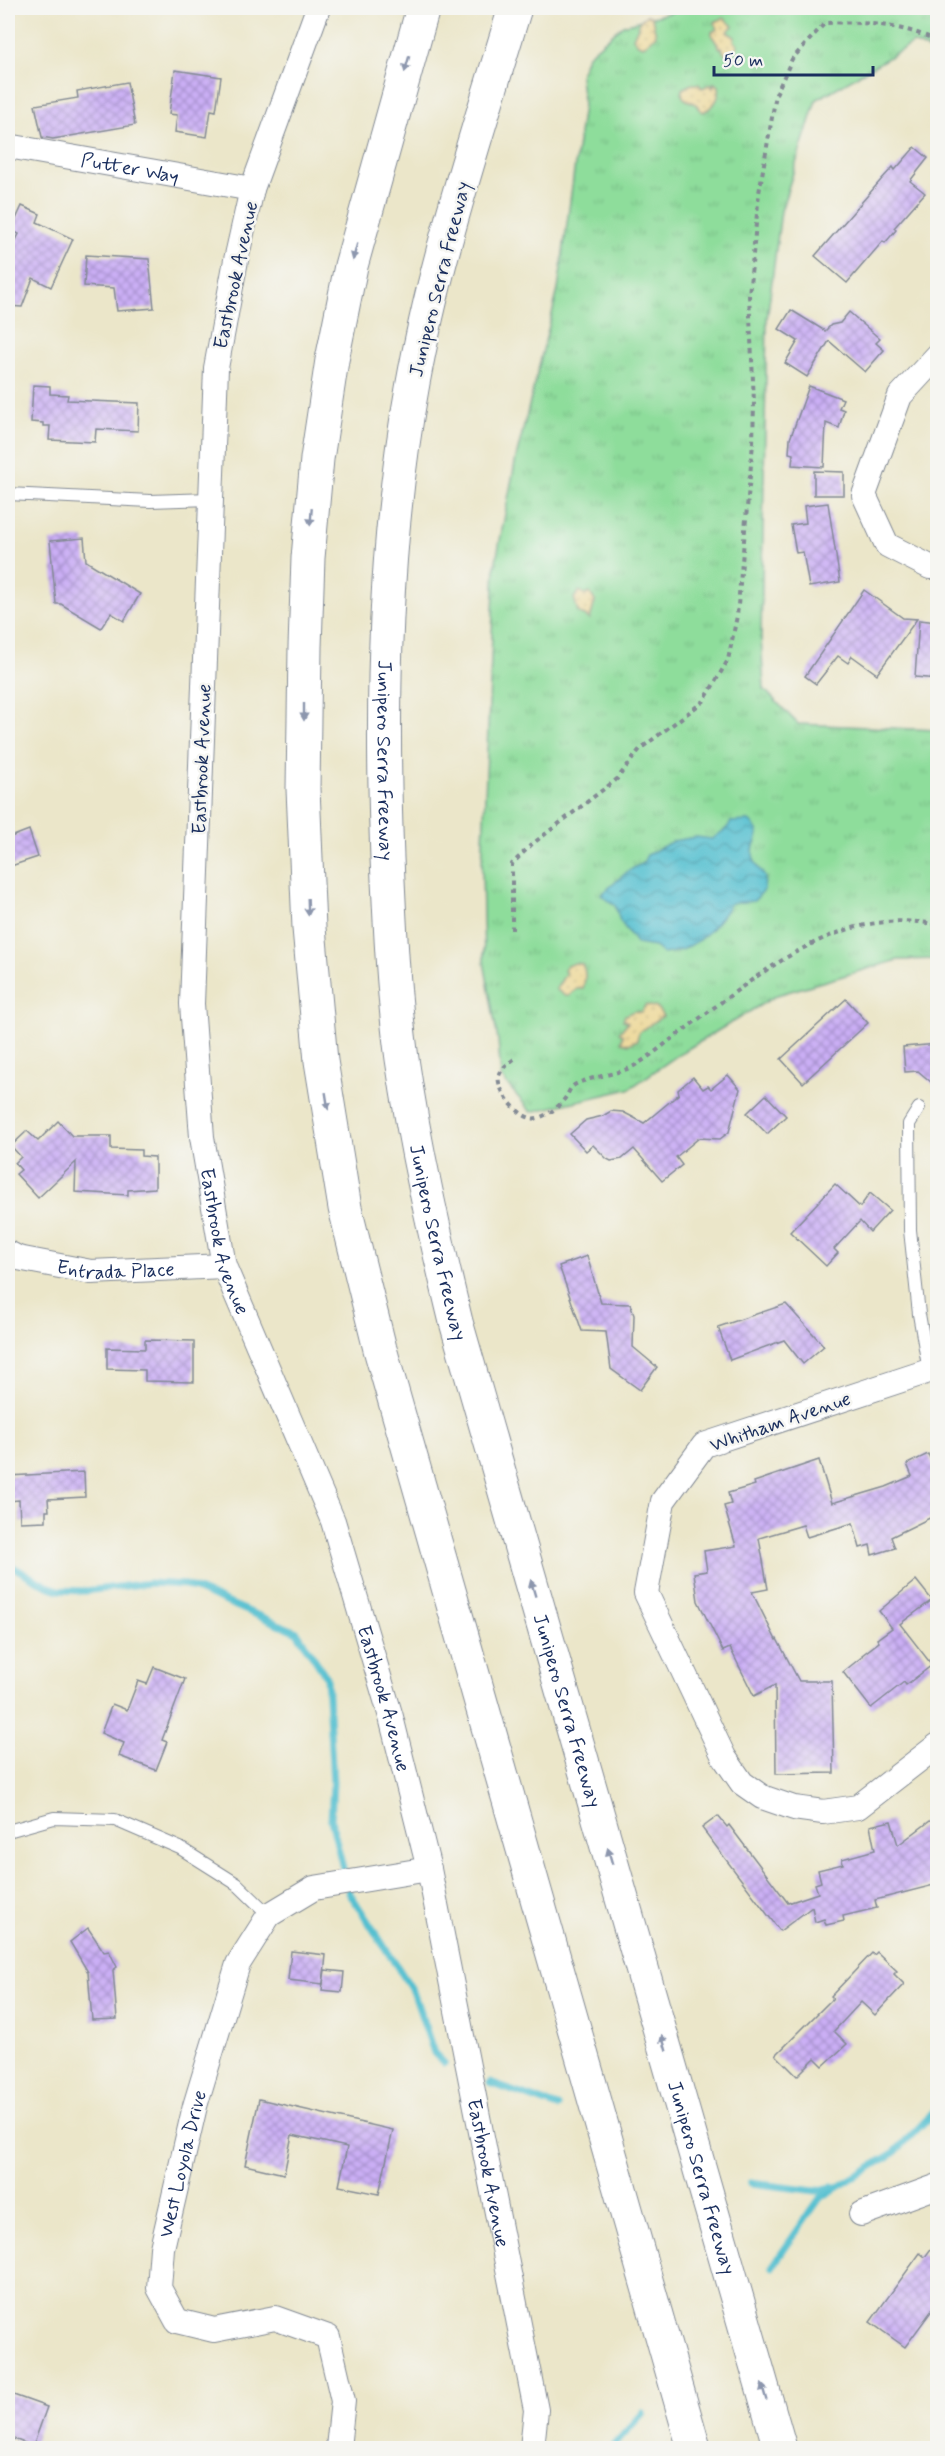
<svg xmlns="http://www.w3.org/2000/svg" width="945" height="2456" font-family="Mynerve,sans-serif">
<defs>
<pattern id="grass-tufts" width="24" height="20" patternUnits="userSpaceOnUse" patternTransform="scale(1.5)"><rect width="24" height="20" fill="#8edd9b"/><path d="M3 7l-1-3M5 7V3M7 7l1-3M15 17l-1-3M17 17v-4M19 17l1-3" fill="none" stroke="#7abe88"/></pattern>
<pattern id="sand-dots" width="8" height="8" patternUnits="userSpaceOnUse" patternTransform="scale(1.5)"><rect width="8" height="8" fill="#eeda9e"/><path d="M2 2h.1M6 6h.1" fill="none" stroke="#ccbb8a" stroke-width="1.8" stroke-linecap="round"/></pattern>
<pattern id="water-waves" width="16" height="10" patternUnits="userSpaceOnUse" patternTransform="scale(1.5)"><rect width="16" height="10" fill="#55c0d0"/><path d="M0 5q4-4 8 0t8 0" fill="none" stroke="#469cac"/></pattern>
<pattern id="building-cross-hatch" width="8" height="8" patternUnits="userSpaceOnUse" patternTransform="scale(1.5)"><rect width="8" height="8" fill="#cbaff5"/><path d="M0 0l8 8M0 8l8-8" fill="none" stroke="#a48fca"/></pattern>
</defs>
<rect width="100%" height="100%" fill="#f6f6f2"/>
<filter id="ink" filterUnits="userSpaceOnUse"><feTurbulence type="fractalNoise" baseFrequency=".0167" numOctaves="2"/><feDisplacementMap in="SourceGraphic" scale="12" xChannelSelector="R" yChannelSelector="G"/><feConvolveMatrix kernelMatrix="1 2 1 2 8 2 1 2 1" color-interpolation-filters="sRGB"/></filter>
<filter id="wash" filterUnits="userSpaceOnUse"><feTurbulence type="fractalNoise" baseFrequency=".008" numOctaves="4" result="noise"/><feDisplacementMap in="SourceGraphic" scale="24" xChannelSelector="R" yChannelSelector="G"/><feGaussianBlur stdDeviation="1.35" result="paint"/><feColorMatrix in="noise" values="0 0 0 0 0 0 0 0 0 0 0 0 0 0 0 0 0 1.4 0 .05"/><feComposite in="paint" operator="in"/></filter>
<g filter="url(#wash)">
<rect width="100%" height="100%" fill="#ebe6c9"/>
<polygon fill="url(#grass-tufts)" stroke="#54867c" stroke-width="1.5" points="687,8 937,8 937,53 913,43 816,100 781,211 767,319 761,637 764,689 798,724 937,730 937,959 898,960 777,995 681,1053 629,1089 531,1112 501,1077 498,1040 484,962 482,867 495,566 516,458 558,290 583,105 580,76 587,56 623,25"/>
<g fill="url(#sand-dots)" stroke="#84847e" stroke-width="1.5">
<polygon points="647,15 652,17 656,35 643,46 638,44 633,38 641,20"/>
<polygon points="724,18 733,26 727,32 735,37 734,41 738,45 736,50 728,57 723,52 722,47 720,48 712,36 712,32 717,29 714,22"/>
<path d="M714,83L719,86C721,97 714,107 703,112C701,111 699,108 697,105C690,99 681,103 682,89L692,84H699L702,88L711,84L713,88Z"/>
<polygon points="580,591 585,595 590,593 595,601 590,619 578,612 574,598"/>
<path d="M575,963L582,964C587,973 585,980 583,989H576L569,996H565L556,989L566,973L564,971L566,966Z"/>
<polygon points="646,1005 657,1008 663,1016 639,1032 637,1040 629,1044 621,1042 623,1035 619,1033 628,1022 623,1020 625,1015 634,1011 641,1012"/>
</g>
<path fill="url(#water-waves)" stroke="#387897" stroke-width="1.5" d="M749,821C766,836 754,836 753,851C752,861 760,870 765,877L764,890L754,901L731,903C715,929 694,951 663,954L655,947L637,944L620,921L615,905L601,895L628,871L643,863L647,855L673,841L696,837L712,839L727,828L731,822Z"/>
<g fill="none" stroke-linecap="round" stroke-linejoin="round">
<g stroke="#55c0d0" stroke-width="7">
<polyline points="8,1564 47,1586 59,1590 85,1591 149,1583 186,1585 297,1632 327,1678 333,1783 331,1820 349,1892 413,1991 434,2053 444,2063"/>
<polyline points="490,2083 558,2107"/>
<polyline points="751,2183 816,2191 832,2187"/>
<polyline points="772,2267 820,2198 895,2152 938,2108"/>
<polyline points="611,2448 643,2413"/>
</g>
</g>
<g id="blocks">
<g fill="url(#building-cross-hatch)">
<polygon points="175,70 221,77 216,111 211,110 207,137 175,132 177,115 169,114"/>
<polygon points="127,82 135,125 53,139 42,137 35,105 78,98 77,91"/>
<polygon points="915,147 928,158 910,181 925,193 894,228 896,230 885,243 883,241 847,283 815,256 881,180 893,167 895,170"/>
<polygon points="22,206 40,214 37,222 73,239 51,287 33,278 22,307 8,306 8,269 12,260 9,254 19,234 11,230"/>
<polygon points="86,255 149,259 154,308 117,311 114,288 84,286"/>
<polygon points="791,310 825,331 831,325 840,323 849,312 880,339 876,343 884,350 865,372 829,341 807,377 785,363 798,341 779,329"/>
<polygon points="33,385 50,386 50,394 68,395 67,400 139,403 138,431 96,429 95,442 49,440 50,426 43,426 43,423 31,422"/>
<polygon points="809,386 843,399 839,408 844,410 839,428 826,423 824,467 792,465 793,454 789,453 790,439"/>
<polygon points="814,471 844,472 844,495 814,495"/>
<polygon points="828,503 840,582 809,587 803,552 796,553 791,525 806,523 804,506"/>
<polygon points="84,538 86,561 140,594 124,621 111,613 101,628 61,604 56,604 50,541"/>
<polygon points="864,590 903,618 917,619 877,674 852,656 848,663 838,656 816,684 805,676"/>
<polygon points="919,620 938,622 938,679 915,677"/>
<polygon points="29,830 38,857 8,867 8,838"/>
<polygon points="846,999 868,1023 803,1083 781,1059"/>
<polygon points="938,1044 938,1088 918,1071 905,1072 903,1047"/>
<polygon points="728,1075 740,1089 729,1132 720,1139 699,1138 676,1157 682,1165 662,1181 634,1149 622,1159 611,1161 607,1159 593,1145 586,1151 570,1134 586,1120 603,1116 611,1111 623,1112 644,1123 679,1094 678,1090 693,1077 703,1089 708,1086 711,1089"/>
<polygon points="766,1095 786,1116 767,1134 747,1113"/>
<polygon points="58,1121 72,1136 111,1136 111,1149 141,1150 141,1156 155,1157 155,1188 128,1190 128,1195 75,1192 76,1162 38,1198 16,1174 21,1170 15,1163 21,1157 11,1146 27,1131 38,1141"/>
<polygon points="835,1184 860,1207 870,1193 890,1210 870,1232 860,1221 834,1249 838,1253 826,1266 790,1232"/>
<polygon points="587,1256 601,1303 630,1304 634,1315 633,1347 657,1367 640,1390 611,1369 606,1332 582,1331 559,1266"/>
<polygon points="786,1304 824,1346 803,1364 784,1340 730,1360 718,1327"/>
<polygon points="145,1340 194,1341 194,1382 145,1381 145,1370 107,1369 107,1348 145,1349"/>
<polygon points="928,1454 938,1474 938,1514 891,1537 895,1548 872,1555 870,1545 860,1548 853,1523 807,1537 803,1525 759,1538 768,1589 752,1592 776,1640 777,1639 799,1681 832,1681 834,1773 776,1774 775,1685 754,1696 730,1648 723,1651 698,1601 694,1573 707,1571 704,1551 736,1546 724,1506 731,1504 728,1493 755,1485 754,1482 819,1460 832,1503 886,1487 912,1476 907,1464"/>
<polygon points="84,1472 85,1497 48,1499 49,1511 46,1511 46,1521 20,1522 19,1500 8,1501 8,1476"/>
<polygon points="916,1580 932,1600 900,1624 932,1665 906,1685 904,1682 871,1708 843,1672 863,1656 862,1655 879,1642 877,1639 892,1628 879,1611"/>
<polygon points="154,1667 185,1679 162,1740 167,1742 156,1770 119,1756 124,1743 101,1733 112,1704 127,1710 138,1681 147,1684"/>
<polygon points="938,1815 938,1884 875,1900 877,1908 843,1916 844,1921 826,1925 824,1919 815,1922 812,1907 780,1931 702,1828 718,1816 727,1827 729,1825 788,1903 818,1893 815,1884 821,1882 818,1870 843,1864 842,1859 875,1850 870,1826 891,1821 898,1845"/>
<polygon points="88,1928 104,1952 109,1951 117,1967 113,1970 117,2019 92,2020 88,1972 70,1942"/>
<polygon points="291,1951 326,1955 323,1984 288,1980"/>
<polygon points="877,1952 897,1971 894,1974 904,1984 875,2015 861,2002 834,2031 847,2044 823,2066 815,2058 797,2076 776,2055 833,1998 831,1996 872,1953 874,1955"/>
<polygon points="325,1970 344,1972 342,1992 322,1990"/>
<polygon points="259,2099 393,2130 379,2194 339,2186 347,2147 292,2135 284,2174 245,2165"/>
<polygon points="938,2239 938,2302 905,2347 870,2322 920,2253 925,2257"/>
<polygon points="8,2393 47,2407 33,2446 8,2437"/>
</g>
</g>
</g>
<g filter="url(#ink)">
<use href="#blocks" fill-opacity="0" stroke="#838a94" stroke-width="1.5"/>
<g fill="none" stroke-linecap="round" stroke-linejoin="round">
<g stroke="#838a94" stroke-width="14">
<g id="lane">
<polyline points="8,494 150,501 211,499"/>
<polyline points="919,1108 909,1124 910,1230 919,1314 929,1371"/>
<polyline points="8,1831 54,1818 115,1820 180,1848 237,1884 269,1915"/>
</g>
</g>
<g stroke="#838a94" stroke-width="26">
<g id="street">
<path id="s1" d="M318,8L252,189L236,260L216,368L192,1004L202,1137L224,1266L333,1521L391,1717L429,1869L536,2410L532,2448"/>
<path id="s2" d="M8,146L252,189"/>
<polyline points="938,355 900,396 864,495 887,545 930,567 938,567"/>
<path id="s3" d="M8,1253L18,1258L91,1272L224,1266"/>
<polyline points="938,1368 704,1445 663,1501 646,1593 724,1757 742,1783 762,1797 794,1808 823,1812 858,1807 938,1745"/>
<polyline points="861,2214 938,2186"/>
<path id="s4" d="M338,2448L343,2401L328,2337L275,2318L214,2330L177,2321L159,2288L162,2248L195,2106L238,1964L269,1915L314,1888L429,1869"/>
</g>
</g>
<g stroke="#838a94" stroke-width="35">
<g id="highway">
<polyline points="423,8 351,266 332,360 317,459 308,558 305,647 303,789 309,928 321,1061 345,1208 380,1349 694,2448"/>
<path id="s5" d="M515,8C478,131 436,256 413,383C384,539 381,700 387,858C390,925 393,993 402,1059C415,1148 435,1235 456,1322L780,2448"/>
</g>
</g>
<g stroke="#838a94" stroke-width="4" stroke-dasharray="4.5 4.5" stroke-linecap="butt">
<path d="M512,930V864L531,845L617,779L640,749L704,701L728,660L737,616L753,443L754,402L749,295L759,193L776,94L792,59L825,23C863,21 903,25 938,41"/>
<path d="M514,1059C508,1064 502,1067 499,1076C495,1090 523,1123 537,1118C549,1115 559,1107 566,1097C568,1094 570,1088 573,1086C583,1078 620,1074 634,1066C648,1058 661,1047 674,1037C753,981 834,903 938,925"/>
</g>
<use href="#lane" stroke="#fff" stroke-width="12"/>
<use href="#street" stroke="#fff" stroke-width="24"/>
<use href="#highway" stroke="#fff" stroke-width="33"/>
</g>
<defs><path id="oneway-solid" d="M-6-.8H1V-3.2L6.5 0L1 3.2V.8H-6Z" transform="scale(1.5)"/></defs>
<g fill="#8d97ae">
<use href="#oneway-solid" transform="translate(407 64) rotate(106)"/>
<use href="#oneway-solid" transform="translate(355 252) rotate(105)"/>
<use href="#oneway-solid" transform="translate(311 517) rotate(95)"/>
<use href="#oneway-solid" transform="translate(304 712) rotate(90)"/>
<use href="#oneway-solid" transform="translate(308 907) rotate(88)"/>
<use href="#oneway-solid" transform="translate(327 1101) rotate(81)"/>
<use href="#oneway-solid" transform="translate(533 1588) rotate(-106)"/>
<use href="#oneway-solid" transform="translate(610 1856) rotate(-106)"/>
<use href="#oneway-solid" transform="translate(664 2043) rotate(-106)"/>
<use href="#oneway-solid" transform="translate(764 2392) rotate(-106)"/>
</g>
</g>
<g text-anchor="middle" stroke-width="5" stroke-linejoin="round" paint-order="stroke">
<g font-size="20" fill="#1b2f5e" stroke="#f6f6f2">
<text dy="7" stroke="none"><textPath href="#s2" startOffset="124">Putter Way</textPath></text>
<text transform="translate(235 275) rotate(-78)" y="7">Eastbrook Avenue</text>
<text transform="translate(439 279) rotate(-76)" y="7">Junipero Serra Freeway</text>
<text transform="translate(201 759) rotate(-88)" y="7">Eastbrook Avenue</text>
<text dy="7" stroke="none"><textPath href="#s5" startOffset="768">Junipero Serra Freeway</textPath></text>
<text dy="7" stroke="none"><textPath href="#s1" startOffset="1252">Eastbrook Avenue</textPath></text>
<text dy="7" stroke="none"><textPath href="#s5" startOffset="1254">Junipero Serra Freeway</textPath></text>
<text dy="7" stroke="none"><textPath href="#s3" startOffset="110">Entrada Place</textPath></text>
<text transform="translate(780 1421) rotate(-19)" y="7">Whitham Avenue</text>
<text dy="7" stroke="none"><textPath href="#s1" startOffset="1738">Eastbrook Avenue</textPath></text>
<text dy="7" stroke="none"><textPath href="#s5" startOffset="1740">Junipero Serra Freeway</textPath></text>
<text dy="7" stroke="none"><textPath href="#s4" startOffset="434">West Loyola Drive</textPath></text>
<text dy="7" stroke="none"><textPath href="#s1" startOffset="2224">Eastbrook Avenue</textPath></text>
<text dy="7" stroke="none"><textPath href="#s5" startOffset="2226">Junipero Serra Freeway</textPath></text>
</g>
</g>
<rect width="945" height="2456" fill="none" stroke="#f6f6f2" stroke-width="30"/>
<path d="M714 66v9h159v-9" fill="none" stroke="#1b2f5e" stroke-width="3"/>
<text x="723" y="66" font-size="18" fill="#1b2f5e" stroke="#f6f6f2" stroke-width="4.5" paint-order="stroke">50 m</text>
</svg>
